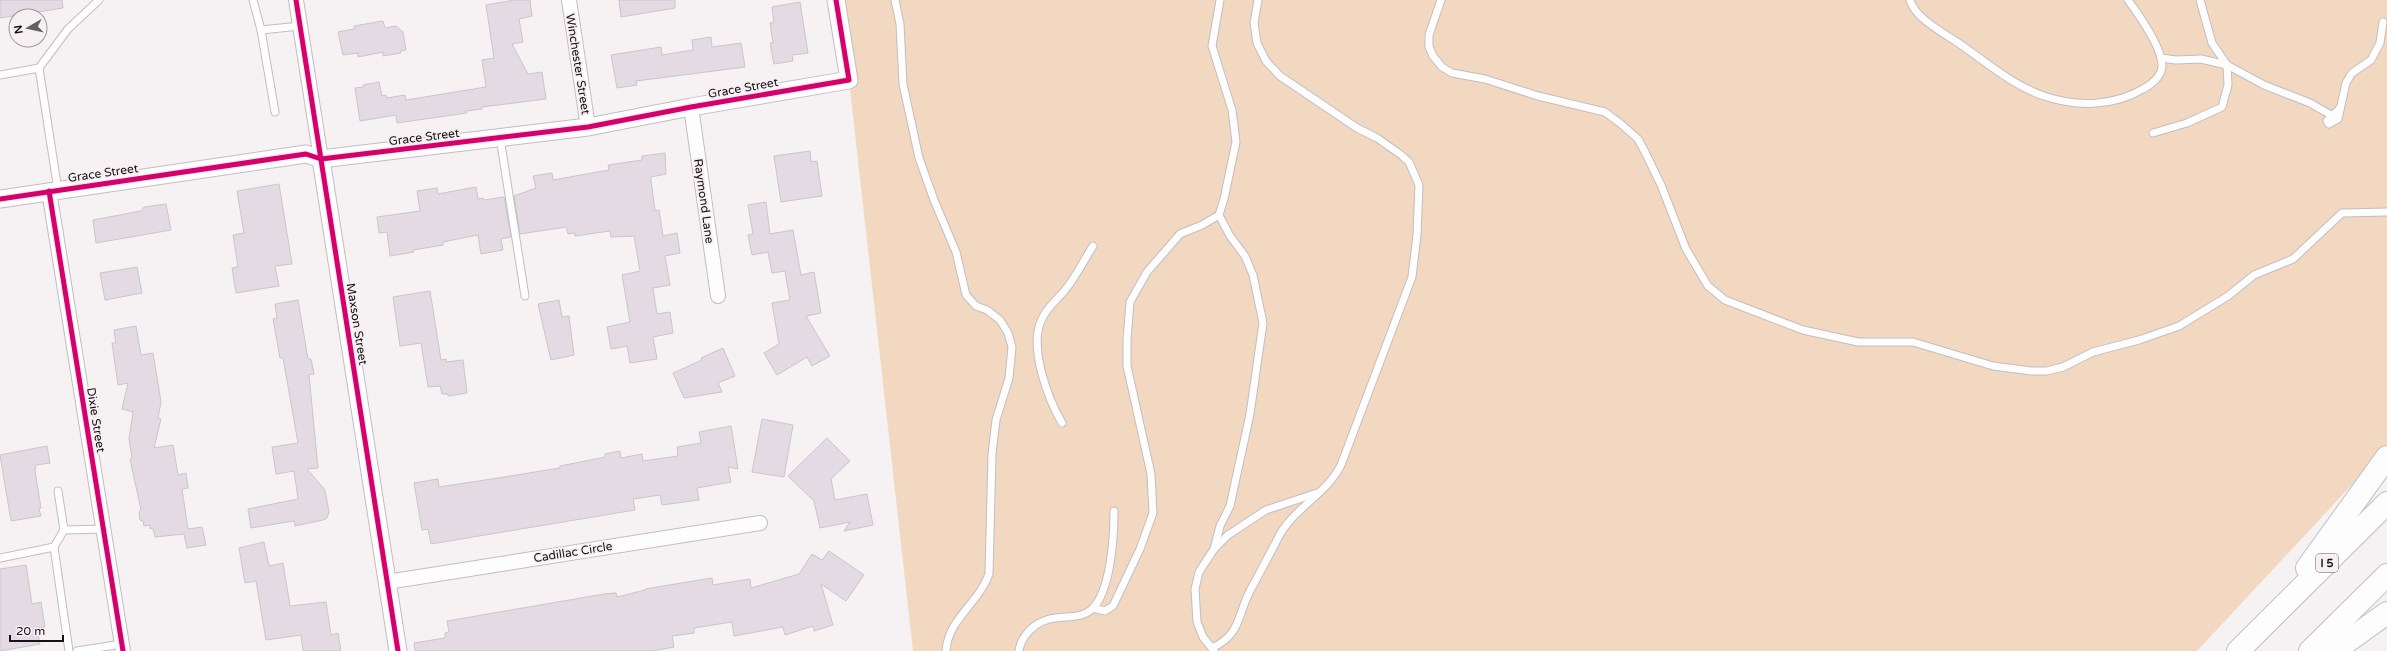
<svg xmlns="http://www.w3.org/2000/svg" width="2387" height="651" font-family="'Varela Round',sans-serif">
<rect width="100%" height="100%" fill="#f6f1f3"/>
<polygon fill="#f2d8c0" points="836,0 2387,0 2387,447 2197,651 913,651 849,80"/>
<g fill="#e4dae4" stroke="#c9c6c8">
<polygon points="0,0 62,0 63,8 0,18"/>
<polygon points="514,0 530,0 532,16 519,19 523,42 512,44 528,74 542,72 546,99 482,107 482,109 466,111 467,113 397,123 396,115 360,121 355,88 364,87 363,85 379,82 382,96 386,95 387,98 405,95 406,100 486,87 482,60 494,58 486,5"/>
<polygon points="619,0 675,0 675,8 621,17"/>
<polygon points="800,2 808,53 792,55 793,61 774,64 770,43 773,43 770,23 774,22 772,7"/>
<polygon points="383,21 385,28 396,26 403,32 406,50 400,51 401,53 383,56 383,52 358,57 358,53 343,55 338,32 354,29 354,26"/>
<polygon points="711,37 712,47 741,43 745,67 636,81 637,85 617,88 611,55 661,47 662,55 693,50 692,40"/>
<polygon points="810,151 811,162 817,161 822,196 781,202 774,156"/>
<polygon points="665,153 666,174 651,177 651,180 655,211 659,210 663,236 677,233 680,253 665,256 670,285 653,288 657,314 670,312 673,333 653,337 657,359 630,363 627,346 611,349 607,327 630,322 622,275 640,271 634,236 611,237 610,231 575,236 575,233 568,234 566,227 520,234 514,196 536,188 533,176 552,173 553,180 609,170 608,165 642,160 642,156"/>
<polygon points="279,184 292,264 275,266 279,286 236,293 232,268 238,267 233,235 244,233 237,191"/>
<polygon points="476,187 478,199 483,198 484,200 504,197 511,237 501,239 503,250 481,254 478,235 443,242 443,245 413,250 414,252 390,256 387,232 379,233 377,217 420,211 417,191 437,188 438,194"/>
<polygon points="766,202 770,234 793,230 801,275 814,272 821,313 806,316 830,356 812,366 807,357 777,375 764,353 779,344 772,303 790,300 785,271 772,273 768,252 752,255 748,235 753,234 748,205"/>
<polygon points="166,204 171,230 96,243 93,220 141,211 144,207"/>
<polygon points="137,267 142,293 105,300 100,273"/>
<polygon points="430,291 441,360 446,359 446,362 463,360 467,393 448,396 448,394 442,394 440,386 428,387 421,343 400,346 393,297"/>
<polygon points="298,300 308,359 311,359 314,374 309,375 318,468 307,469 325,490 329,512 327,518 323,520 295,526 294,521 251,528 248,509 298,499 294,471 276,474 272,447 298,443 283,358 280,358 273,319 277,318 275,304"/>
<polygon points="559,300 562,317 569,316 574,355 551,360 538,304"/>
<polygon points="136,326 141,355 153,353 161,402 158,418 161,419 154,448 173,445 178,475 186,473 188,488 182,489 188,529 202,527 206,545 187,548 184,534 155,537 153,528 150,529 150,525 144,526 143,521 140,520 139,512 141,510 130,459 132,458 129,439 133,412 122,409 128,383 118,385 112,343 116,343 114,330"/>
<polygon points="723,348 735,376 718,383 722,392 684,398 673,373 702,360 701,358"/>
<polygon points="762,419 793,425 784,477 752,472"/>
<polygon points="731,426 738,469 728,467 731,482 697,488 699,500 662,505 660,495 633,499 635,510 431,544 428,529 422,530 414,483 438,479 439,487 498,478 560,468 560,466 605,457 605,454 620,451 621,458 642,454 643,461 678,456 677,447 701,443 699,432"/>
<polygon points="827,438 850,461 831,479 835,500 867,494 873,525 844,531 850,522 820,528 814,501 788,476"/>
<polygon points="47,446 50,463 36,465 35,471 41,508 39,509 41,516 11,521 0,455"/>
<polygon points="264,542 269,566 283,563 290,606 326,602 331,635 338,633 341,651 303,651 301,635 266,640 256,581 245,583 239,548"/>
<polygon points="829,551 864,575 846,601 821,584 833,625 814,631 813,626 785,635 783,627 734,636 732,622 694,628 694,633 672,636 674,647 652,651 415,651 414,643 445,638 445,633 449,632 447,621 604,594 616,593 617,597 645,590 645,589 712,578 713,585 750,579 751,588 799,574 812,554 822,560"/>
<polygon points="26,565 32,604 41,602 45,627 37,628 40,644 0,651 0,569"/>
</g>
<g fill="none" stroke-linecap="round" stroke-linejoin="round">
<g stroke="#c2bec0" stroke-width="9">
<g id="service">
<polyline points="253,0 261,30 275,112"/>
<path d="M895,0L900,24L903,84L919,158L934,200L956,252L966,295L976,306L987,310L1000,320L1008,333L1012,347L1009,378L996,420L992,454L989,574C979,603 948,619 946,651"/>
<polyline points="1441,0 1429,35 1429,47 1433,56 1442,67 1452,73 1485,79 1538,96 1605,112 1621,124 1638,139 1645,152 1661,185 1686,249 1708,286 1725,300 1803,330 1858,342 1913,342 1993,366 2031,371 2047,371 2063,367 2093,352 2139,340 2179,326 2228,296 2254,275 2293,259 2342,213 2387,212"/>
<path d="M1910,0C1915,18 1942,32 1957,42C1985,61 2014,87 2047,97C2079,107 2114,106 2143,89C2151,85 2161,77 2162,67C2163,49 2139,15 2128,0"/>
<polyline points="261,30 300,26"/>
<polyline points="2161,58 2176,60 2201,59 2227,65 2264,85 2310,103 2331,115"/>
<polyline points="39,68 68,29 99,0"/>
<polyline points="0,75 39,68 58,190"/>
<polyline points="2340,108 2327,121 2329,124 2338,119 2346,83 2352,73 2371,60 2380,43 2383,22"/>
<polyline points="2153,133 2187,123 2222,107 2228,85 2227,65 2212,43 2200,0"/>
<polyline points="500,138 525,296"/>
<path d="M1062,423C1048,399 1029,348 1041,321C1046,308 1057,300 1065,290C1076,277 1084,260 1093,246"/>
<polyline points="58,491 64,530"/>
<polyline points="54,547 69,651"/>
<polyline points="1214,549 1228,535 1266,510 1317,493"/>
<polyline points="0,558 54,547 64,530 104,529"/>
<polyline points="1093,608 1105,611 1113,606 1140,549 1153,513 1151,474 1127,366 1127,340 1130,302 1147,272 1180,234 1202,225 1219,215 1224,199 1236,142 1232,110 1212,46 1220,0"/>
<path d="M1212,648C1242,634 1237,614 1251,589C1260,572 1269,556 1278,538C1293,508 1326,495 1341,465L1412,277L1417,235L1419,185L1409,162L1400,154L1377,138L1357,128L1280,76L1266,61L1257,43L1254,23L1258,0"/>
<polyline points="77,651 122,644"/>
<path d="M1019,651C1020,642 1024,636 1030,630C1051,609 1076,624 1092,609C1111,591 1114,536 1114,511"/>
<polyline points="1214,651 1203,637 1197,622 1195,589 1199,572 1214,549 1220,526 1230,506 1250,414 1263,323 1253,275 1245,256 1230,236 1219,215"/>
</g>
</g>
<g stroke="#c2bec0" stroke-width="16">
<g id="minor">
<polyline points="296,0 321,159"/>
<polyline points="569,0 588,127"/>
<polyline points="691,107 718,296"/>
<polyline points="49,191 123,651"/>
<polyline points="387,582 760,523"/>
</g>
</g>
<g stroke="#c2bec0" stroke-width="19">
<g id="tertiary">
<polyline points="321,159 398,651"/>
<polyline points="0,199 306,154 321,159 588,127 691,107 849,80 836,0"/>
</g>
</g>
<g stroke="#c2bec0" stroke-width="24">
<g id="motorway">
<polyline points="2307,568 2387,457"/>
<polyline points="2238,651 2387,503"/>
<polyline points="2310,651 2387,575"/>
<polyline points="2334,651 2387,613"/>
</g>
</g>
<use href="#service" stroke="#fefdfd" stroke-width="7"/>
<use href="#minor" stroke="#fefdfd" stroke-width="14"/>
<use href="#tertiary" stroke="#fefdfd" stroke-width="17"/>
<use href="#motorway" stroke="#fefdfd" stroke-width="22"/>
<g stroke="#f7f0f2" stroke-width="8">
<g id="cycleway">
<polyline points="296,0 398,651"/>
<polyline points="49,191 123,651"/>
<polyline points="0,199 306,154 321,159 588,127 691,107 849,80 836,0"/>
</g>
</g>
<use href="#cycleway" stroke="#d6006c" stroke-width="5"/>
</g>
<g text-anchor="middle" stroke-width="4" stroke-linejoin="round" paint-order="stroke">
<rect fill="#f7f0f2" stroke="#585556" stroke-width="1" x="2316" y="554" width="22" height="18" rx="3"/>
<g font-size="11" font-weight="bold" fill="#141213">
<text x="2327" y="567">I 5</text>
</g>
<g font-size="12" fill="#141213" stroke="#f7f0f2">
<text transform="translate(578 64) rotate(81)" y="4">Winchester Street</text>
<text transform="translate(743 88) rotate(-10)" y="4">Grace Street</text>
<text transform="translate(424 137) rotate(-7)" y="4">Grace Street</text>
<text transform="translate(103 173) rotate(-8)" y="4">Grace Street</text>
<text transform="translate(704 201) rotate(82)" y="4">Raymond Lane</text>
<text transform="translate(357 324) rotate(81)" y="4">Maxson Street</text>
<text transform="translate(96 420) rotate(81)" y="4">Dixie Street</text>
<text transform="translate(573 552) rotate(-9)" y="4">Cadillac Circle</text>
</g>
</g>
<g transform="translate(28 28) rotate(261)"><circle r="19" fill="#f7f0f2" stroke="#9c9799"/>
<path d="M0-3L7 15L0 10L-7 15Z" fill="#636061"/>
<text y="-6" font-size="11" font-weight="bold" text-anchor="middle" fill="#141213">N</text>
</g>
<path d="M10 635v6h53v-6" fill="none" stroke="#141213" stroke-width="2"/>
<text x="16" y="635" font-size="12" fill="#141213" stroke="#f7f0f2" stroke-width="3" paint-order="stroke">20 m</text>
</svg>
